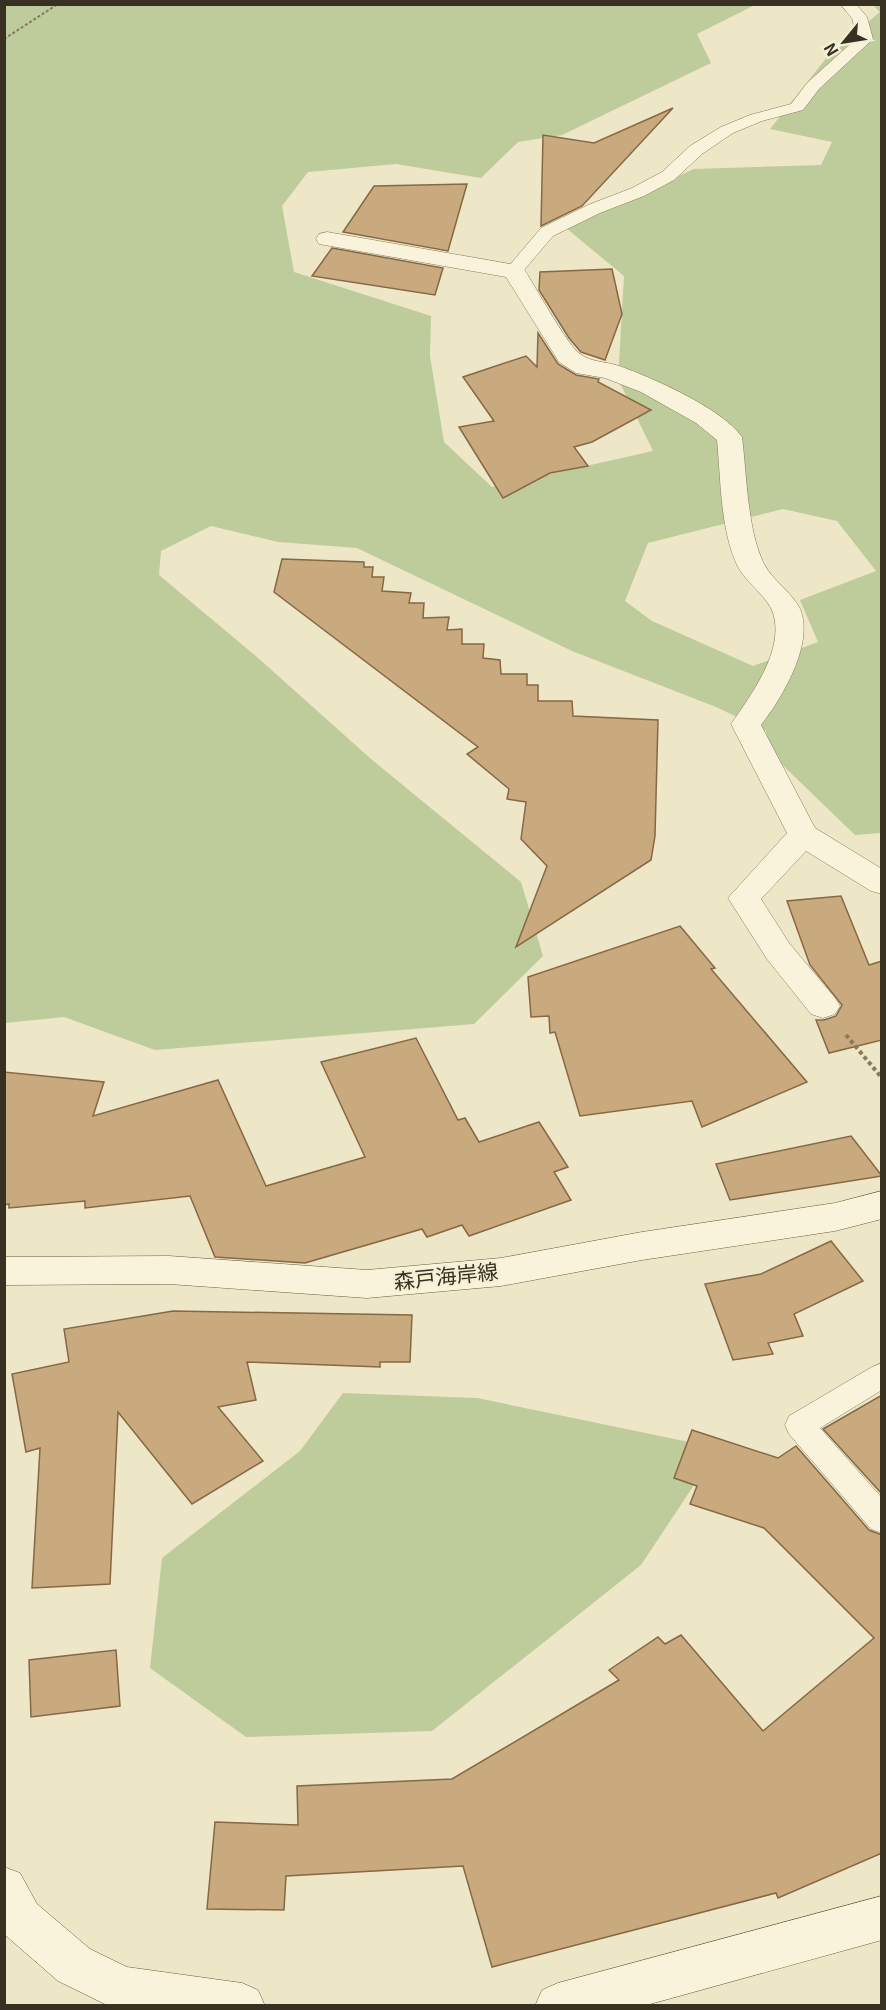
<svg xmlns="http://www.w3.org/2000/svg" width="886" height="2010" font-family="Georgia,'Noto Sans JP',serif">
<rect width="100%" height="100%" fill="#ede7c7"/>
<g fill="#becb9b" fill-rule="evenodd">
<path d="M5,5H755L697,34L711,63L562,135L518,142L481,178L396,164L308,172L282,206L294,272L431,316L430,356L444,442L492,487L653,451L618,379L624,276L566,228L694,169L821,165L832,142L770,129L828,56L880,12L873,5H881V833L855,835L769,752L766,731L716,707L572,651L357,548L278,542L211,526L161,551L159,575L257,657L371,759L521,882L543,956L474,1024L155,1050L64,1017L5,1023ZM783,509L837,521L876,571L800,600L818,642L753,666L652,621L625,601L648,543Z"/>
<polygon points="343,1393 477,1398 689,1442 700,1476 641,1565 432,1731 246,1737 150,1668 162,1558 300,1451"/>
</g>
<g fill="#c9a97e" stroke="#866844" stroke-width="1.5">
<polygon points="673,108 582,206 541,226 543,135 594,143"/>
<polygon points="467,184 448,251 343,232 374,186"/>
<polygon points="332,248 443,268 435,295 312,276"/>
<polygon points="612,269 622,314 605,360 581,352 569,338 539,290 540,272"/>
<polygon points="538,333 558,364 576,375 599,379 598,382 651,410 592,442 574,447 588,466 550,473 503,498 459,427 494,421 463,377 526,356 537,367"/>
<polygon points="282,559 364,562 364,567 373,567 372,577 384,577 382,591 411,593 409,603 424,603 423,618 449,617 447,630 462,629 462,644 484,644 483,658 500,660 501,674 527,674 527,685 538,685 538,701 572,701 573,716 658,720 655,836 651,860 516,947 547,866 521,839 526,802 507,799 509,789 467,754 478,747 274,592"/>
<polygon points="841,896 869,965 882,961 882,1040 829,1053 816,1020 824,1020 836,1016 842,1005 810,965 787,901"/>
<polygon points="680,926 715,968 711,969 807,1082 702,1127 692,1101 580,1116 555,1032 550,1033 549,1016 531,1017 528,977"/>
<polygon points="416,1038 458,1120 465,1118 479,1142 539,1122 568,1167 554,1172 571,1200 469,1236 462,1225 427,1237 422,1229 305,1263 215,1257 190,1196 85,1208 85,1201 9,1208 9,1204 4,1205 4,1072 104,1082 93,1116 218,1080 266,1186 365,1157 321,1062"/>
<polygon points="851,1136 882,1176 730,1200 716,1164"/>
<polygon points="831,1241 863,1281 794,1314 803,1336 768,1343 773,1354 733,1360 705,1284 761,1274"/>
<polygon points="173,1311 412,1315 410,1362 380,1362 380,1367 247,1362 256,1400 218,1407 263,1461 192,1504 118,1412 110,1584 32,1588 40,1448 26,1452 12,1374 69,1362 64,1329"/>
<polygon points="882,1395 882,1494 823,1429"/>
<polygon points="692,1430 778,1458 796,1446 869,1530 882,1535 882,1853 778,1898 776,1893 492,1967 463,1866 286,1876 284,1910 207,1909 215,1822 298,1825 297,1786 452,1779 619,1680 609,1670 658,1637 665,1644 681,1635 763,1731 874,1638 764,1528 690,1504 697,1486 674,1478"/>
<polygon points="116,1650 120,1706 31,1717 29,1660"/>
</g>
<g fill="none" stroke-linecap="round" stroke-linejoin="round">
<g stroke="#887a5d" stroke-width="1">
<g id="lane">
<polygon points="840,4 856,4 867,17 873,39 819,89 803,110 762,121 733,133 702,154 674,180 644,196 600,213 553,236 520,275 508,275 505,271 508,267 541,228 588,205 632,188 662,172 690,146 721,127 750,115 791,104 807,83 857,38 852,18"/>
<polygon points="882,1363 882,1390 820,1428 882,1498 882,1533 871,1529 789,1434 785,1425 789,1416 872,1367"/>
</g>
</g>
<g stroke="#887a5d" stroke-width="1">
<path id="street" d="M327,232L522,266C534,284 567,345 580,354C593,363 605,361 619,366C651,377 723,409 742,437C747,476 747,529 764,564C772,580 795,595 801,611C813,646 782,698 761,725L815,828L882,869V894L871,891L806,851L761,899L789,943L835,998L840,1006L835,1014L823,1018L811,1014L767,959L728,898L787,833L731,724C751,695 785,650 773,613C768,597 745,582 737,565C720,528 721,480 717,440L696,423L641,392L605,378L576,373L559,362L506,277L319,244L316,239L319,234Z"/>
</g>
<g stroke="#695b40" stroke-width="1">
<g id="secondary">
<polygon points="882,1191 882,1219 835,1231 642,1260 501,1286 367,1298 169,1284 4,1285 4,1257 169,1256 367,1270 501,1258 642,1232 835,1203"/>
<polygon points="4,1867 20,1873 37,1904 90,1949 127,1967 242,1983 258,1990 265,2006 109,2006 58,1981 4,1934"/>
<polygon points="882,1896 882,1940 643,2006 535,2006 542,1990 558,1983"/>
</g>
</g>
<polyline stroke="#887a5d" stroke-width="2" stroke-dasharray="3 2" stroke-linecap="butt" points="4,39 58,4"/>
<polyline stroke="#887a5d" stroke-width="4" stroke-dasharray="4 3" stroke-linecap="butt" points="846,1035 882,1078"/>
<use href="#lane" fill="#f8f3da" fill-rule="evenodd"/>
<use href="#street" fill="#f8f3da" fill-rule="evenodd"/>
<use href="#secondary" fill="#f8f3da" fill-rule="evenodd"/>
</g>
<g text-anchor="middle" stroke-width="4.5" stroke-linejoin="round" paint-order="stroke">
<g font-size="21" fill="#383020" stroke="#f4f0d6">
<text transform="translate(446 1277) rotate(-6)" y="7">森戸海岸線</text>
</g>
</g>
<rect width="886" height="2010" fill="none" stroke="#383020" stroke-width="12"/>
<g transform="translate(844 42) rotate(240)" stroke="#f4f0d6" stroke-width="4.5" paint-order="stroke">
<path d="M0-4.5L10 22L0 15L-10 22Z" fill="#383020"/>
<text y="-9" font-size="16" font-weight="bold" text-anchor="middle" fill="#383020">N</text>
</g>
</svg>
